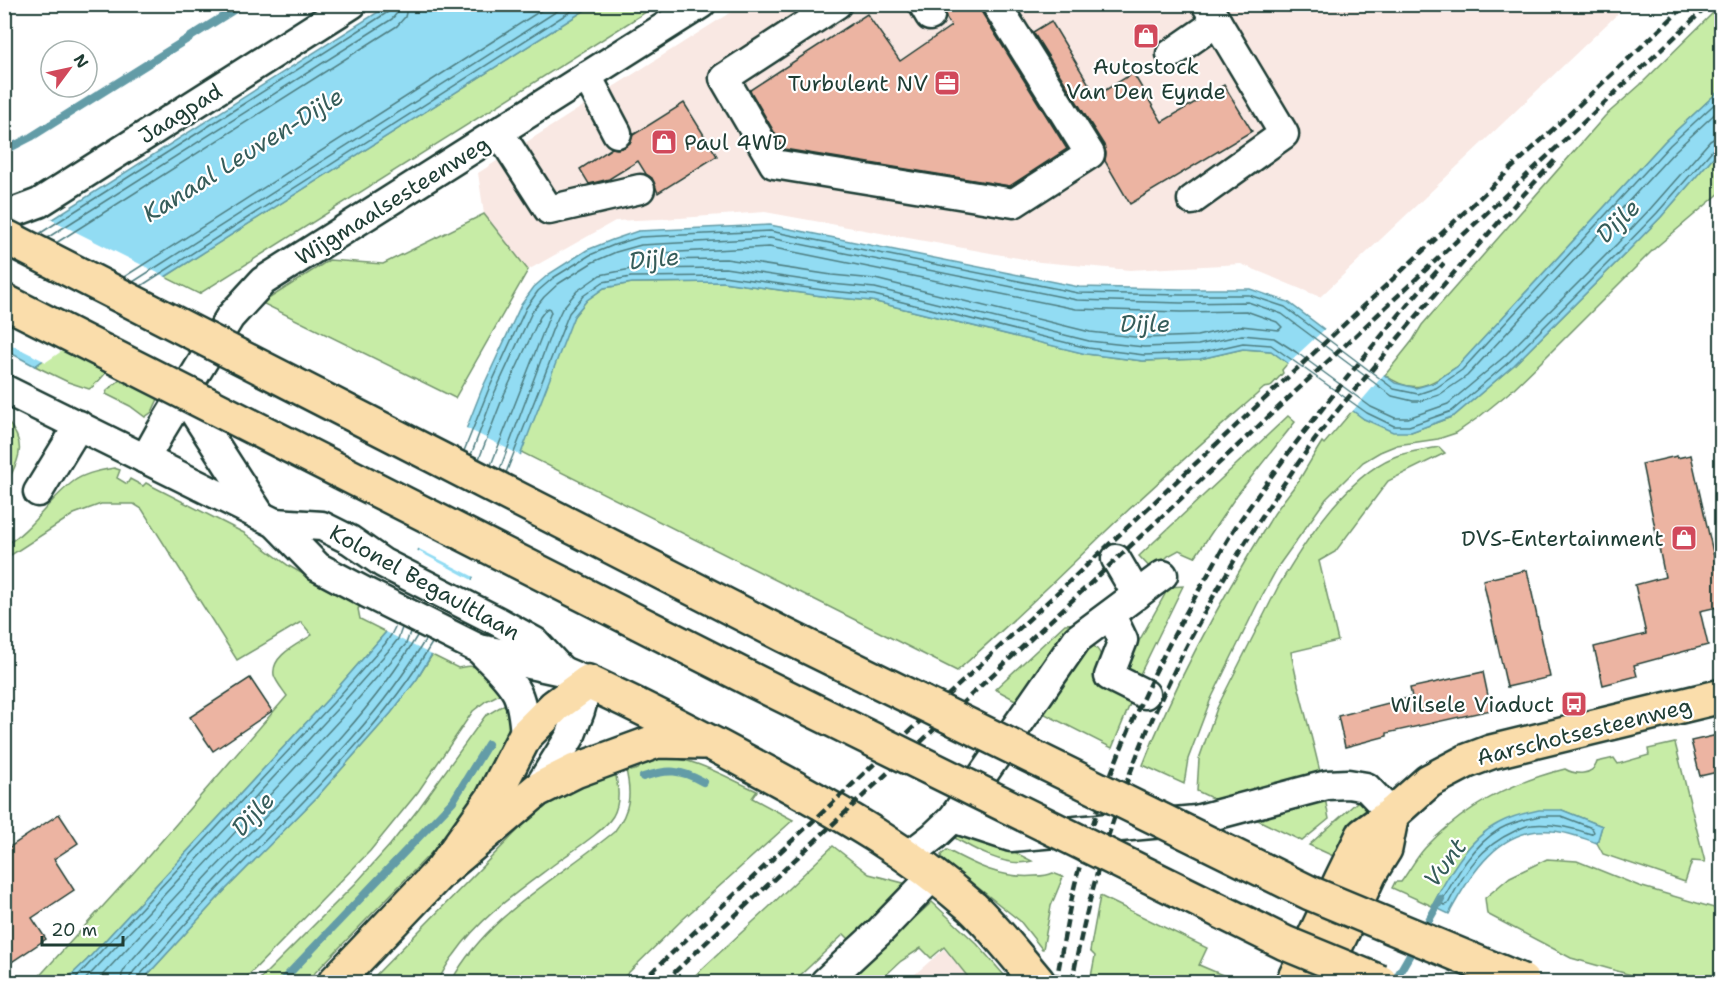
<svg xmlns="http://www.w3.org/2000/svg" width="1726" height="987" font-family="'Shantell Sans',sans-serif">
<rect width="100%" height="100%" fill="#fff"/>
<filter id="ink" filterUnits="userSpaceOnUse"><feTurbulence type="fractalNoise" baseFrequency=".0167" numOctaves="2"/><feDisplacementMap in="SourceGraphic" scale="12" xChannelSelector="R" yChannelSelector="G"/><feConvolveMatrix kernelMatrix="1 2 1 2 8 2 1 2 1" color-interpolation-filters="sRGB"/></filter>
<g filter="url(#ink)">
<g fill="#f9e8e3">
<polygon points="742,5 1627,5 1320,297 1241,264 1130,270 1040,262 765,212 680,218 615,221 528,270 484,214 478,173"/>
<polygon points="944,949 972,982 906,982"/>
</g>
<g fill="#c7eca6" stroke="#73946d" stroke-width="1.5">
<polygon points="593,5 657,5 199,294 165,277"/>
<path d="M1721,5V89L1665,141L1458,366C1431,384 1415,397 1385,375L1413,340L1422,325L1605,116L1640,85Z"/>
<path d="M1721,148V192L1654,249L1542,361L1511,391L1479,417L1456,433L1438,439L1397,445L1380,452L1363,462L1326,499L1279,565L1257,605L1210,701L1188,759L1184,784L1143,765C1176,680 1221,599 1269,522C1278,506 1291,492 1301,477C1308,465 1315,453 1322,442L1324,444L1353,410L1364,419L1411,432L1454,416L1514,365L1626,253L1661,217Z"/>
<polygon points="484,214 528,270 455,398 262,303 329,260 383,264"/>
<path d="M723,282L829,297L872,301L1087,354L1143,361L1200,359L1243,349L1271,351L1288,363L1282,370L1283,373L1270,387L1264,388C1210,436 1156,483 1104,533C1056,580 1008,626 957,671L521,452L566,333L574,316L587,300L604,288L632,283Z"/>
<path d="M60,348L109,370C103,375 96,386 89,389L68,382L35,366Z"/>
<polygon points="124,377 158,399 152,412 145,417 130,406 106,394 107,390"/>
<polygon points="1288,416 1295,422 1237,495 1195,557 1179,550 1168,556 1153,571 1139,556"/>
<path d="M6,420C30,447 17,460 5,488L4,421Z"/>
<path d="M1439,447L1445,453L1388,481L1335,552L1319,561L1338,641L1291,652C1299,696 1313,738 1322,781L1222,803L1197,791L1199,759L1217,708L1278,587C1303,544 1347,476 1394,457C1407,451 1425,450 1439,447Z"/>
<path d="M114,468L120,470L117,478L127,484L130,479L143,486L146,483L244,533L289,566L360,606L358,609L360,619L386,632L328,699L87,960L64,982H34L145,860L287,696C283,690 276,682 274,675C271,655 299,644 312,635L301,622L237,660L142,509L134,504H101L74,514L5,559L4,546C33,529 48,500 74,481C85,473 101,470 114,468Z"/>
<polygon points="1183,586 1140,674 1134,677 1127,673 1128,661 1169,587"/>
<polygon points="1082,623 1019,702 995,689 1065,624"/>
<path d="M1094,646C1107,657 1103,673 1102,688L1130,704L1112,748L1043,713L1049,701L1085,651Z"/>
<path d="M432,655L458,668C484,661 487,675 502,693L486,701L473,711L418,792L370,851L242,982H141L226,889L316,798L391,713L417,679Z"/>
<polygon points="505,704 508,710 511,725 508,744 460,823 306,982 257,982 356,883 390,845 419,808 485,716"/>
<path d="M1675,743L1705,862L1692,861L1685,882L1603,854L1597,843L1602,826L1562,810L1453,869L1432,906L1392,888L1395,882H1401C1409,871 1416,858 1425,848C1463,808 1512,782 1565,769C1575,775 1593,776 1597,762L1614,758L1618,764L1649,755L1648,749Z"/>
<path d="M661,757C694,757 727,778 757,791L752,798L793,820L682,920L619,982H451C486,916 558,878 614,832C631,810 632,793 625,766L629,764L631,771L638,769L643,763Z"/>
<path d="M615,771C618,786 621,802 613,816C603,832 572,851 556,863C520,890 480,917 454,955C447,963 443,973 437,982H369L525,823L550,800Z"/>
<polygon points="1324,793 1329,819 1302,841 1241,812"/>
<polygon points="1366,794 1369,809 1342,860 1309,845"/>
<path d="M967,828L1032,861C1007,869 971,848 950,835Z"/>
<polygon points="833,846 869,874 907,884 851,941 844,934 793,982 688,982 768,908"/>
<path d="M947,850C975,865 1002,879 1035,876C1042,876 1047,876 1053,873L1063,877L1051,906L1043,949H1042L1020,921L942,859L941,855Z"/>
<polygon points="1547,859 1577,861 1639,886 1721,910 1721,982 1656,982 1571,958 1487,914 1485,898 1510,877"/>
<polygon points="1100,896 1207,948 1199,965 1239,982 1090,982 1095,956 1090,951"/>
<polygon points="932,902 977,944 1010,982 972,982 944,947 931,958 921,948 901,961 878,982 845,982"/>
</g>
<g fill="#92dcf3" stroke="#649ca7" stroke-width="1.5">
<polygon points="389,5 593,5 165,277 60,348 35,366 5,350 5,249"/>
<polygon points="1721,89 1721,148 1661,217 1626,253 1514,365 1454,416 1411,432 1393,432 1364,419 1271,351 1243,349 1200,359 1143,361 1086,354 872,301 829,297 723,282 632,283 604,288 587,300 574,316 464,601 417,679 391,713 316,798 226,889 141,982 64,982 87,960 328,699 386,632 482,389 521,305 534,287 549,274 587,250 612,240 638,231 770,225 1079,287 1181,289 1250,289 1288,302 1395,383 1416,388 1433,383 1458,366 1665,141"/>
<path d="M1539,810H1562L1602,826L1597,843C1583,838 1568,832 1552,831C1500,826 1470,874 1449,914L1432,906C1448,876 1467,839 1499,823C1512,816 1525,813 1539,810Z"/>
</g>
<g fill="#fff">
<polygon points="48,218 168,278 46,362 4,341 4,245"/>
<polygon points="1327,327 1386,372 1351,413 1286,365"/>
<polygon points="464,427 522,456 476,578 417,548"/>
<polygon points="416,550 474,581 466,603 434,656 384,631"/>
</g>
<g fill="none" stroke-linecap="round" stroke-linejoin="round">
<g stroke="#4d7d80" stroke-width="1.5">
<polyline points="39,234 388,12 391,9 391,4"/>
<polyline points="47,238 392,19 397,13 399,4"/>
<polyline points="56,243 397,26 405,17 408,4"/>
<polygon points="769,247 1076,309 1181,312 1246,311 1277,322 1282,327 1279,330 1241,326 1197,336 1144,338 1090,332 875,279 832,275 726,259 642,260 639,257 640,255 643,254"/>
<polyline points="124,277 551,4"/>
<polyline points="133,282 568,4"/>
<polyline points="141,286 582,4"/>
<polyline points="464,451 488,391 526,308 538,291 553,278 590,255 614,245 640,237 770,231 1078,293 1181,295 1249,295 1285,307 1394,389 1418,394 1436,388 1462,370 1670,145 1722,97"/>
<polyline points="471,455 494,394 532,312 544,297 558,284 593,262 616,252 641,245 770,238 1077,300 1181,303 1248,302 1282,314 1392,396 1413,401 1420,401 1439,395 1467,376 1675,151 1722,107"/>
<polyline points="479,459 503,397 540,317 546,309 549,308 551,312 491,465"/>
<polyline points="500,469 553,328 562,309 577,291 600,275 631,269 725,268 831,284 875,288 1089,341 1144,347 1198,345 1242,335 1274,338 1296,352 1371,407 1395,418 1408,418 1448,404 1505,356 1617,244 1651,208 1710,141 1715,138 1722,137"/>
<polyline points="506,473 569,313 583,296 603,282 631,277 723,276 830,291 874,295 1088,348 1144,355 1199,353 1243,343 1271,345 1367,413 1394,426 1409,426 1452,411 1510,361 1622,249 1657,213 1715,147 1722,145"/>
<path d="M1540,816H1561L1592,828L1594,832L1591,834C1572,828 1552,823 1532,825C1526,825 1520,829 1515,831C1480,847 1465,871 1448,904L1445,905L1442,904V901C1457,874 1473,845 1500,829C1512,822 1527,819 1540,816Z"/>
<polyline points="72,982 333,703 385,644 391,635 396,625"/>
<polyline points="83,982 338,708 391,648 398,639 402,628"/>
<polyline points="96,982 345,714 406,644 410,632"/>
<path d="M121,982L122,974L127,965C155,934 182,903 210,873C282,798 364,725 417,636"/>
<path d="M130,982V977L134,971C161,941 188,909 216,880C289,803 371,731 425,640"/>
<path d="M137,982L139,976C167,945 194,914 222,884C296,808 377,735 432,643"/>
</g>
<g stroke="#649ca7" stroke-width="8">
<polyline points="4,151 31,137 243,4"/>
<path d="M643,777C668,769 680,769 703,782"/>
<polyline points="1422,932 1441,899"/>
<polyline points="281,982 453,801 488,744"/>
<polyline points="1394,982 1416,944"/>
</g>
</g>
<g fill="#ecb4a2" stroke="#1f3d34" stroke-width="1.5">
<polygon points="942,4 980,4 982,13 1067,149 1010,186 784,149 750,90 867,14 900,61 951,26 946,17"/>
<polygon points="1051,21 1096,96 1133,73 1162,122 1224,85 1252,131 1130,204 1105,161 1106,153 1104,145 1033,32"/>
<polygon points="684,103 717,156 658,193 652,178 646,174 638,161 609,179 589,184 580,169 612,148 617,149 625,147 631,142 633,135"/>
<polygon points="1691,455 1722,592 1722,606 1700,611 1708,645 1634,665 1637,676 1603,685 1594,647 1646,634 1635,585 1665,577 1642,464 1677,456 1677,458"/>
<polygon points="1527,570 1550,677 1507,687 1483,580"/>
<polygon points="1483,672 1491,710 1387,733 1387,736 1345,747 1338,716 1412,697 1410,688"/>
<polygon points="250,678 272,711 213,751 190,717"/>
<polygon points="1722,734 1722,771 1700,776 1691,741"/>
<polygon points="59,814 78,843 54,859 74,890 32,918 46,939 4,967 4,851"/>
</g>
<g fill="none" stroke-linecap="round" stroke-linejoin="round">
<g stroke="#1f3d34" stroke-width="33">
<g id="minor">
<polyline points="837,4 724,78 774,164 1014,203 1090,154 996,4"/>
<polyline points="923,4 930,16"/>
<polyline points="1171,54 1217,22 1206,4"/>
<polyline points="587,76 617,133"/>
<polyline points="499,132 549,210 640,189"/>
<polyline points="1192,200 1284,134 1217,22"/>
<polyline points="4,216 39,203 352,4"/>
<polyline points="188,386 194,412 259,513"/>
<polyline points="4,389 275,523 318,567 367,593 479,649 505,654 525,663 562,671 588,682 580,711 570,737 537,790"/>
<polyline points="145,459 160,432 230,317 263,281 701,4"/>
<polyline points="38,492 79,425"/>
<polyline points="275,523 322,526 350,540 383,563 497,621 535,642 562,671"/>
<polyline points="1116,559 1137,595"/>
<polyline points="1111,615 1123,640 1109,676 1145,694"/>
<path d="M479,649C492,663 508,676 517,693C523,706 524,722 525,736"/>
<polyline points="953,818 1011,837 1196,820 1327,785 1348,784 1366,787 1392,814"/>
<polyline points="908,856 934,836 953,818 1077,639 1163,575"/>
<polyline points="825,982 879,932 934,875"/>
</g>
</g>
<g stroke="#1f3d34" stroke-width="38">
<g id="major">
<path d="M441,871L493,798L525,736L555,706L588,682C650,711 711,742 771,775C843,814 910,852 972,907C996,930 1017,957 1038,982"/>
<polyline points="1324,971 1370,873 1385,849 1392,814"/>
<polyline points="335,982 441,871 537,790 575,771 657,741 703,742"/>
<polyline points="1293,982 1341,880 1363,835 1392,814 1429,781 1467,761 1491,752 1722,696"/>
</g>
</g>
<use href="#minor" stroke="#fff" stroke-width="28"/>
<use href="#major" stroke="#faddab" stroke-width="33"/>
<g stroke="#1f3d34" stroke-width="4.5" stroke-dasharray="9 4.5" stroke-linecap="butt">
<polyline points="641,982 1687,4"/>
<polyline points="664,982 1710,4"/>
<path d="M1056,982C1063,947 1068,911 1077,876C1107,770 1152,668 1209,573C1219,555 1229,536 1241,519C1303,429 1372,345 1444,263"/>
<path d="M1072,982C1109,779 1195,603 1317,437C1335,412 1356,389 1376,365C1433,295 1494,227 1555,160"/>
</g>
<g stroke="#1f3d34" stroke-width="38" stroke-linecap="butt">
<g id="highway-bridge">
<polyline points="4,236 784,635 1310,893 1522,981"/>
<polyline points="4,301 756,682 1285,943 1380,982"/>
</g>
</g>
<use href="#highway-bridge" stroke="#faddab" stroke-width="33"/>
</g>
</g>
<defs>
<g id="shop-square" transform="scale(1.35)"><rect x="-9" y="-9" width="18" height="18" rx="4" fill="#d1495b" stroke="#fff"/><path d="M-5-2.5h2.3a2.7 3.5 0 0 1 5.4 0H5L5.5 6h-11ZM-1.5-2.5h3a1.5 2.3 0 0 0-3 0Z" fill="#fff"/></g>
<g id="office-square" transform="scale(1.35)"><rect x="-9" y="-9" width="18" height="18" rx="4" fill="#d1495b" stroke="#fff"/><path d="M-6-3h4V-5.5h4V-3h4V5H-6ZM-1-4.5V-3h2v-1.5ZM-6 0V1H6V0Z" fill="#fff"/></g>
<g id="bus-square" transform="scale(1.35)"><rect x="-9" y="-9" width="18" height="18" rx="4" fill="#d1495b" stroke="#fff"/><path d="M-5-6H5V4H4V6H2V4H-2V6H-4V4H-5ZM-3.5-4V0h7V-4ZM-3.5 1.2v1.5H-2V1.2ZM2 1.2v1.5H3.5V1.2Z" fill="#fff"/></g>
</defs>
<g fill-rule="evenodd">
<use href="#shop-square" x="1146" y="36"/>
<use href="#office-square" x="947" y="83"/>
<use href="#shop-square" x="664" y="142"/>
<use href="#shop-square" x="1684" y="538"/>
<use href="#bus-square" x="1574" y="704"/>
</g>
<g text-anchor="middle" stroke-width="4.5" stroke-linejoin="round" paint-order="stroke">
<g font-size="22" fill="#1f3d34" stroke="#fff" text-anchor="end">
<text x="1146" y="74" text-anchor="middle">Autostock<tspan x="1146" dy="25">Van Den Eynde</tspan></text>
<text x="928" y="91">Turbulent NV</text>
<text x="684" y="150" text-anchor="start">Paul 4WD</text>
<text x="1664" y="546">DVS-Entertainment</text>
<text x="1554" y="712">Wilsele Viaduct</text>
</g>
<g font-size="22" fill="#1f3d34" stroke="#fff">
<text transform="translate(180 113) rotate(-32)" y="8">Jaagpad</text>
<text transform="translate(392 200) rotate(-32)" y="8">Wijgmaalsesteenweg</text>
<text transform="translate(425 582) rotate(29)" y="8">Kolonel Begaultlaan</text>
<text transform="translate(1584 731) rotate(-14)" y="8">Aarschotsesteenweg</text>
</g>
<g font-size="24" font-style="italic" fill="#365d5a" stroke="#fff">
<text transform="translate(243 155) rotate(-32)" y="8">Kanaal Leuven-Dijle</text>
<text transform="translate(1618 221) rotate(-45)" y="8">Dijle</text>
<text transform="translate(654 259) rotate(-6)" y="8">Dijle</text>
<text x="1145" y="332">Dijle</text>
<text transform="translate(253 814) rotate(-47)" y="8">Dijle</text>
<text transform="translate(1445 863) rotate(-53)" y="8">Vunt</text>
</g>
</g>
<rect width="1726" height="987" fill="none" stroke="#fff" stroke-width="24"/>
<rect x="12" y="12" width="1702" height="963" fill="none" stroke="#1f3d34" stroke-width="2" filter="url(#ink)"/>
<g transform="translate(69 69) rotate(57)"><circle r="28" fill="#ffffff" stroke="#a5b1ae" stroke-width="1.5"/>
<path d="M0-4.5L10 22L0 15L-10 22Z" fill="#d1495b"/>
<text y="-9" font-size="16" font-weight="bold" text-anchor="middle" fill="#1f3d34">N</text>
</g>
<path d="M42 936v9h81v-9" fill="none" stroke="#1f3d34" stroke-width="3"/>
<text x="51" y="936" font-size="18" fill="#1f3d34" stroke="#ffffff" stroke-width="4.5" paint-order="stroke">20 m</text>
</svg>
